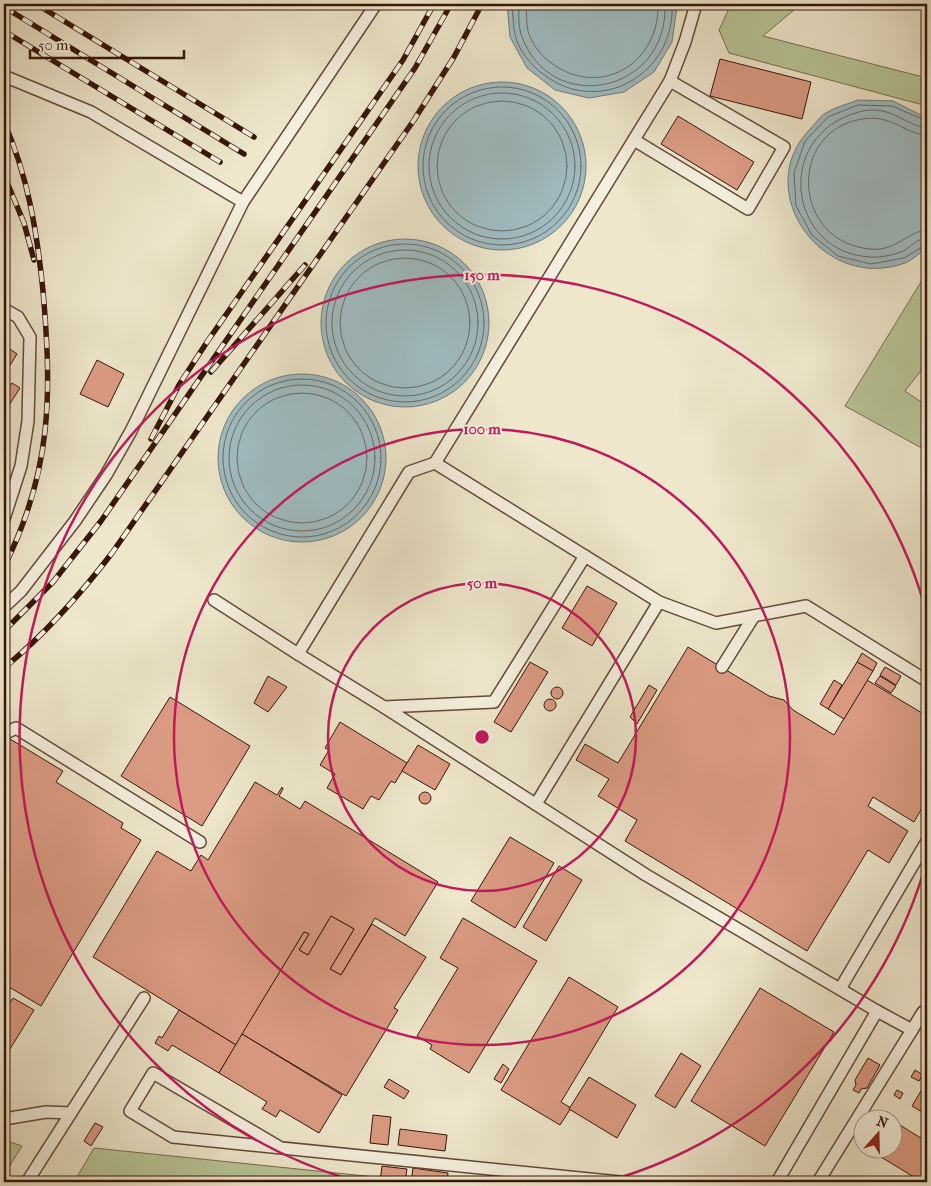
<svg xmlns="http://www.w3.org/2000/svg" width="931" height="1186" font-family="'IM FELL French Canon',serif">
<rect width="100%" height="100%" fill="#eee7cc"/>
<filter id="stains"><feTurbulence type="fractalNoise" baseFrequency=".004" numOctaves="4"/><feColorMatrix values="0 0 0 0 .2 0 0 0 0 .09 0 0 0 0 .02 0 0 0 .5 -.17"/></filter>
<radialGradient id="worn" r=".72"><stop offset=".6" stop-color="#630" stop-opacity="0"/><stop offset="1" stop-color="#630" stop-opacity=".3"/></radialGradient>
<g fill="#b8c598" stroke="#786e51">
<polygon points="731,4 801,4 763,36 927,78 927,106 729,53 719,30"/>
<polygon points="927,272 927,365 924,367 905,391 927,406 927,451 845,406"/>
<polygon points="4,1140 22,1146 4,1175"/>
<polygon points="94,1148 424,1182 74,1182"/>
</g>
<g fill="#9fbcc2" stroke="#757a78">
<polygon points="507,4 676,4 677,7 672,42 654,72 624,92 589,98 555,90 527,68 510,37"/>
<circle cx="502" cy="166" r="84"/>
<path d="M858,100L893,101L927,118V248C920,252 913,260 905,263C823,293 750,191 810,129C815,124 820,116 826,113C835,107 848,104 858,100Z"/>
<circle cx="405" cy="323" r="84"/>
<circle cx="302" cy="458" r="84"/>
</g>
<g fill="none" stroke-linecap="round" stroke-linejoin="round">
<g stroke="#6b6966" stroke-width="1">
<path d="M512,4C513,14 513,25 515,34C518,50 531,65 543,74C599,118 676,74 672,4"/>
<path d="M519,4C519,13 518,25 521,34C549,118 669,94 665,4"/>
<path d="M526,4C527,12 526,22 528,31C531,42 540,55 550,62C599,100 660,64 658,4"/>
<circle cx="502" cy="166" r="79"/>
<circle cx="502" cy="166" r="73"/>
<circle cx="502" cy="166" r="65"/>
<polyline points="927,121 892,106 858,105 828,117 805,141 794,173 796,206 812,235 838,256 871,264 904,258 927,244"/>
<path d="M927,128C905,126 890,103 859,112C772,135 788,254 871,257C879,258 893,255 901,252C911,248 916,238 927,238"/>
<path d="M927,135C904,134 892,114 862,119C787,131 792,242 870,249C895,252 909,231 927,230"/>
<circle cx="405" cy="323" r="79"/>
<circle cx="405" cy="323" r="73"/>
<circle cx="405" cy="323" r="65"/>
<circle cx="302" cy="458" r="79"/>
<circle cx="302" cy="458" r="73"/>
<circle cx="302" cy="458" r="65"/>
</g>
</g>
<g fill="#db9b83" stroke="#37160a">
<polygon points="720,59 811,82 802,119 710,96"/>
<polygon points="678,116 754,162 737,190 661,144"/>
<polygon points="4,345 17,354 4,375"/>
<polygon points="97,360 124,374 108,407 80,394"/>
<polygon points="12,383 20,388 4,413 4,395"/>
<polygon points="587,586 617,603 592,646 562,628"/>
<polygon points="688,647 769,696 784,700 793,710 834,735 867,680 927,716 927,799 914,822 873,797 868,806 908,831 889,863 868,850 807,951 625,841 637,820 598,796 609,779 576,760 585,744 618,763"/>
<polygon points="862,653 877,663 873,671 857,662"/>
<polygon points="530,662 548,672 511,732 494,722"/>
<polygon points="857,662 873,671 844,719 828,709"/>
<polygon points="885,667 901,676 896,685 880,675"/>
<polygon points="268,676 287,687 268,712 254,703"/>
<polygon points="880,676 896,686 891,693 875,683"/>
<polygon points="834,680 842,685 828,709 820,704"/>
<polygon points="649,685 657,690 637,724 630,717"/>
<circle cx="557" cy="693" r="6"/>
<polygon points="170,697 250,746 202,826 121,776"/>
<circle cx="550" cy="705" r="6"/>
<polygon points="340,722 407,763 395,783 391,781 379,800 371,796 363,809 327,788 335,774 320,765 329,750 325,748"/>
<polygon points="5,736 63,771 56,782 123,823 121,828 141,840 41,1006 4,984"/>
<polygon points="418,745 450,764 435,790 402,771"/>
<polygon points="255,782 277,795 282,787 283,789 279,796 300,809 305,801 438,882 405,936 375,918 341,975 330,969 354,929 331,916 308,955 299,950 309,934 304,932 236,1045 93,957 157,851 191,871 201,855 208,860"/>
<circle cx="425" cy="798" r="6"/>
<polygon points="510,837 554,863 515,928 471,901"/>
<polygon points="559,866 582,880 546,941 523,927"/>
<polygon points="331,916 354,929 330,969 341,975 372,924 426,957 394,1008 398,1010 346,1096 242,1034 304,932 309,934 299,950 308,955"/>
<polygon points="463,918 537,961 469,1073 430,1049 432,1045 417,1036 458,968 440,958"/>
<polygon points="569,977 618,1007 561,1102 571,1108 560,1125 501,1090"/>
<polygon points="760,988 834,1032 765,1146 691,1101"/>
<polygon points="13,998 34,1010 10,1049 6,1046 4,1050 4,1012"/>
<polygon points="179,1010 236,1045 219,1073 172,1045 168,1051 155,1043 159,1036 162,1038"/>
<polygon points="242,1034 342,1095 319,1133 280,1110 276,1117 262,1109 267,1102 219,1073"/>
<polygon points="681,1053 701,1066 675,1108 655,1096"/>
<polygon points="868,1058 880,1065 867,1088 861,1089 859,1093 853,1090 856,1085 855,1080"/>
<polygon points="503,1064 509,1069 501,1083 494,1079"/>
<polygon points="915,1070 923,1075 919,1081 911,1077"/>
<polygon points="589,1077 636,1105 617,1138 569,1109"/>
<polygon points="389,1079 409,1091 404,1099 384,1087"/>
<polygon points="927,1081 927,1115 912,1106"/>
<polygon points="897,1090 903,1093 900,1099 894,1095"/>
<polygon points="373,1115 391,1117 388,1145 370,1143"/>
<polygon points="95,1123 103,1127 91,1146 84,1141"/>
<polygon points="900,1125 927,1142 927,1182 922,1182 881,1157 886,1148 894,1148 894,1136"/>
<polygon points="400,1129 447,1135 445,1151 398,1145"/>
<polygon points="382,1166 407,1169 405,1182 380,1182"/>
<polygon points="413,1168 448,1173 447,1182 411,1182"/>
</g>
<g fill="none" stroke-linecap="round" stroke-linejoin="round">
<g stroke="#654a3a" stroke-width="14">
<g id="service">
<polyline points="4,76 91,112 243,202"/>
<polyline points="634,140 748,209 784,147 670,81"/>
<polyline points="4,309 18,317 30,337 28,421 21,466 4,519"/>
<polyline points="435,463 659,602 716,623 806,606 927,681"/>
<polyline points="585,556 494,702 384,707 646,875 877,1011 912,1030 923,1012 927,1013"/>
<polyline points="214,600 298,654"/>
<polyline points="4,607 21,591 75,521 106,475 131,431 243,202 376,4"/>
<polyline points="722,667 754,616"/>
<polyline points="384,707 298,654 409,472 435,463 670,81 685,42 696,4"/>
<polyline points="4,734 16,728 200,842"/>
<polyline points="536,804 659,602"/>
<polyline points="840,989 927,841"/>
<polyline points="4,1119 46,1112 71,1113"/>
<polyline points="281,1148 153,1073 130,1111 173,1137 620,1182"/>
<polyline points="27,1182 144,998"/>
<polyline points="777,1182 877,1011"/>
<polyline points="818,1182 912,1030"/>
</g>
</g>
<use href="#service" stroke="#f4efde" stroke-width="11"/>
<g stroke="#37160a" stroke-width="5.5">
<g id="rail">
<polyline points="36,4 254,137"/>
<polyline points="4,7 244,154"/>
<polyline points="4,31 220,162"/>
<path d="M4,122C28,176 37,232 43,291C52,395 52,471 4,567"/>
<polyline points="4,175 24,223 34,260"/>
<polyline points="211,372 305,265"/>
<polyline points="151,439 179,385 207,342 403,60 434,4"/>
<polyline points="4,631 53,582 101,521 415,68 451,4"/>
<path d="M4,668C45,634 80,595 112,553L414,120L454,57L482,4"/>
</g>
</g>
<use href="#rail" stroke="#f4efde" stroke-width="4" stroke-dasharray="11" stroke-linecap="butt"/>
</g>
<g fill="none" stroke="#c2185b" stroke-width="2.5">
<circle cx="482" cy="737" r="154"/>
<circle cx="482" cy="737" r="308"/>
<path d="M927 860A462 462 0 0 1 605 1182M359 1182A462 462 0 1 1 927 614"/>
</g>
<circle cx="482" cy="737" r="8" fill="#c2185b" stroke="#f4efde" stroke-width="2.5"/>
<g font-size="15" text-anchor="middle" font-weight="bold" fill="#c2185b" stroke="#f4efde" stroke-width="4" stroke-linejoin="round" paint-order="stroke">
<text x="482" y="280">150 m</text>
<text x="482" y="434">100 m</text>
<text x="482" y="588">50 m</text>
</g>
<rect width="931" height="1186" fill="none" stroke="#eee7cc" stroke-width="20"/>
<rect x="5" y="5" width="921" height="1176" fill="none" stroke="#37160a" stroke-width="2.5"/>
<rect x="10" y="10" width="911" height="1166" fill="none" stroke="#37160a"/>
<g transform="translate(878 1134) rotate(20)"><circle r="24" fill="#f4efde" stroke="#a89889"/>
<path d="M0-4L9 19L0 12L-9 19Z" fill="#8f2418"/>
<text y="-8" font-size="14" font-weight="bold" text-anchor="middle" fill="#37160a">N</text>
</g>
<path d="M30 50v8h154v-8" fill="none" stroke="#37160a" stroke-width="2.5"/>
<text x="38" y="50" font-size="15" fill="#37160a" stroke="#f4efde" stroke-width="4" paint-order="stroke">50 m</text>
<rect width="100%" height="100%" filter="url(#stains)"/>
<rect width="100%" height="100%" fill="url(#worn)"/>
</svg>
